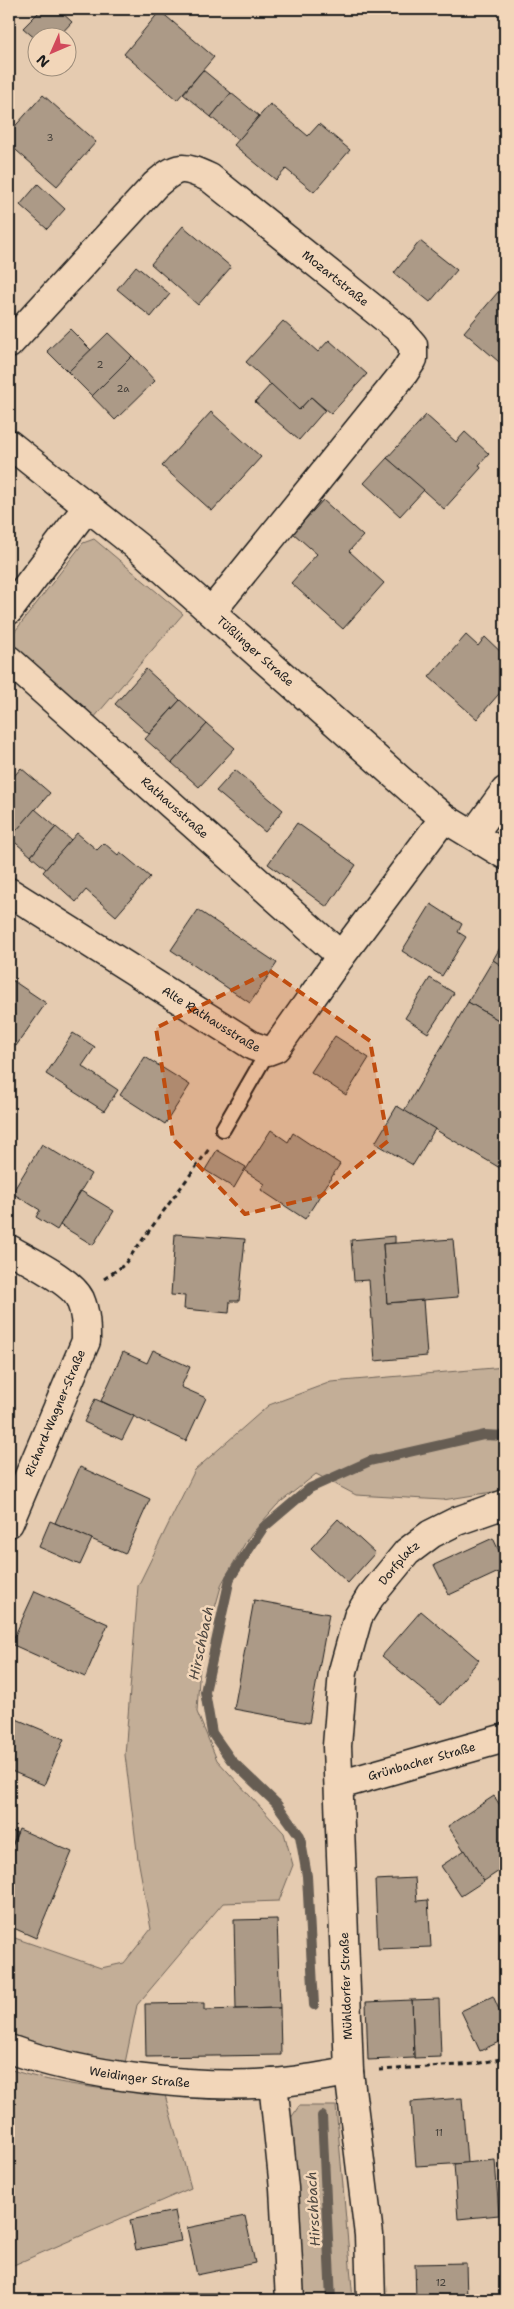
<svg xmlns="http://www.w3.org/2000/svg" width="514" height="2309" font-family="'Shantell Sans',sans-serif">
<rect width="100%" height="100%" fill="#e5cbb0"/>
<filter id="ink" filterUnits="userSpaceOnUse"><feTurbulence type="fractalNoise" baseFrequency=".02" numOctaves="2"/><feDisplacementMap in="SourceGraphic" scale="10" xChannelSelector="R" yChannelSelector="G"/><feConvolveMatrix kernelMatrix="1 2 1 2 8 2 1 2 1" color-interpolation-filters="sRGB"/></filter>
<g filter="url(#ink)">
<g fill="#c3ae97" stroke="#70655a">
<polygon points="94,539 183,614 93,719 11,649 9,639 83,543"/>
<polygon points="505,1367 505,1490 443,1500 356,1495 316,1474 277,1505 248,1538 222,1583 200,1661 197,1712 217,1760 284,1833 293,1865 279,1901 223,1903 137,2005 125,2063 57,2055 9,2037 9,1936 101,1968 124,1963 151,1929 138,1859 125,1755 138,1586 195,1470 269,1405 331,1382"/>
<path d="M9,2069C59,2086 113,2090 165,2095L191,2188L9,2267Z"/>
<polygon points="299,2106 336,2106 353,2300 297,2300 289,2121"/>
</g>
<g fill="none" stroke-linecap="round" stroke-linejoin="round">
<g stroke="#665d53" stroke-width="10">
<polyline points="314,2005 307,1876 300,1836 276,1803 231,1760 212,1733 205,1692 230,1578 263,1528 310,1488 370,1461 484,1435 505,1436"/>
<polyline points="322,2116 331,2300"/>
</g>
</g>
<g fill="#ac9a87" stroke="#1c1c1c">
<polygon points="42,9 50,11 58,9 72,22 57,38 38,38 38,41 23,28"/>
<polygon points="160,11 214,57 177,100 124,54"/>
<polygon points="203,70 231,93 211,117 183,94"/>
<polygon points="231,93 259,116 239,140 211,117"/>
<polygon points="43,95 96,142 57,186 9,144 9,133"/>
<polygon points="270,104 308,136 319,124 350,150 314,192 286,169 276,180 234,145"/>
<polygon points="38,184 65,209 47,229 20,205"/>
<polygon points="183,226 231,267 198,305 151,264"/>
<polygon points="420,241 457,270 430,302 394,273"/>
<polygon points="136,266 170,294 151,317 117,289"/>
<polygon points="498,292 505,299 505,367 464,332"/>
<polygon points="283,321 318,352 329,340 367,374 331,414 311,397 299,410 246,362"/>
<polygon points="70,329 91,350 68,372 47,351"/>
<polygon points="108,333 132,356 92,396 68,372"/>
<polygon points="132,356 155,381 115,420 92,396"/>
<polygon points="271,384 299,410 311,397 325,410 299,440 255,402"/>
<polygon points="211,412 261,457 212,511 162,466"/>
<polygon points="426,415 456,442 465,432 489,454 479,465 481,468 444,509 387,458"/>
<polygon points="387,458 424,490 400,516 364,483"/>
<polygon points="323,500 363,536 349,551 384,583 343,629 291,583 317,554 293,533"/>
<polygon points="466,635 478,646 485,637 505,656 501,665 505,669 505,687 477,719 429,677"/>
<polygon points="146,669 180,700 149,734 115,704"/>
<polygon points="180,700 207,724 172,763 145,739"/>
<polygon points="207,724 235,748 199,787 172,763"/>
<polygon points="21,768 50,793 9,840 9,782"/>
<polygon points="235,770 283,810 265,832 216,791"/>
<polygon points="9,771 14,775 9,782"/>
<polygon points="35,809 56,827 31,856 10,838"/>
<polygon points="297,823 356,865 327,907 268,864"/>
<polygon points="56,827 71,840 46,869 31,856"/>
<polygon points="77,833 97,850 104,843 118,855 120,852 150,877 116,916 86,890 76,902 43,872"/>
<polygon points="431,904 462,924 458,932 466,937 442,976 402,951"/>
<polygon points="198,910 277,963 250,1003 171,950"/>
<polygon points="505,939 505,968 493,960"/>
<polygon points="493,960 505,968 505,1024 468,1002"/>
<polygon points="9,978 46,1003 16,1046 9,1041"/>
<polygon points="430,978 454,993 428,1033 405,1018"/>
<polygon points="468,1002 505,1024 505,1171 404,1111"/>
<polygon points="73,1033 95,1047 82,1066 118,1090 104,1111 46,1074"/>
<polygon points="335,1036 369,1058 346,1095 311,1072"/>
<polygon points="145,1057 190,1085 165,1124 120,1095"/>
<polygon points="397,1106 435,1129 413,1165 375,1143"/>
<polygon points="271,1130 288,1142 293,1133 340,1164 305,1219 261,1190 265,1184 245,1171"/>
<polygon points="42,1144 91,1174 57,1230 36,1217 40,1210 12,1193"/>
<polygon points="217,1150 246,1167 234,1188 205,1170"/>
<polygon points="81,1191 114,1211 93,1245 60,1225"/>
<polygon points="175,1234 245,1239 239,1301 230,1301 229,1313 184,1309 185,1296 171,1295"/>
<polygon points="395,1236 395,1243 383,1244 387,1303 423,1300 427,1356 375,1361 369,1280 354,1281 351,1240"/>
<polygon points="453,1239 458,1297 387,1303 383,1244"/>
<polygon points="153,1350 190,1367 181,1387 206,1398 186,1441 101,1401 123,1352 147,1363"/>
<polygon points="95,1399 134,1416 122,1440 84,1422"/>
<polygon points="80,1467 150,1499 125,1554 55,1523"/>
<polygon points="338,1519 375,1553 348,1583 311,1548"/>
<polygon points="50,1521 92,1539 80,1565 39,1547"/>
<polygon points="493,1538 505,1564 505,1569 449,1595 434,1565"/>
<polygon points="35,1591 108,1624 85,1677 11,1644"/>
<polygon points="254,1600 329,1614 309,1723 234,1709"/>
<polygon points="421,1611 479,1660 441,1705 382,1656"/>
<polygon points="505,1671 505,1687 497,1678"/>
<polygon points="9,1716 64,1739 44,1785 9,1770"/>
<polygon points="494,1796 505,1813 505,1867 484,1881 448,1826"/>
<polygon points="19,1829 72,1852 36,1938 9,1926 9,1854"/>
<polygon points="9,1830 17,1833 9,1854"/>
<polygon points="465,1850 484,1881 461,1896 441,1866"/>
<polygon points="415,1878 417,1901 428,1900 431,1947 378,1949 375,1880"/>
<polygon points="277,1919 280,2008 236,2009 234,1920"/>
<polygon points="493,1996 505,2023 505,2039 480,2051 461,2011"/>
<polygon points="439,1999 441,2057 414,2058 412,2000"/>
<polygon points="412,2000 414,2058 368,2060 366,2002"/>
<polygon points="204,2003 204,2010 280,2008 281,2055 146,2057 145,2004"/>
<polygon points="462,2098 467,2163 416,2166 411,2102"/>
<polygon points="495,2160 499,2215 458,2219 454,2164"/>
<polygon points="175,2211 181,2241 136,2250 130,2220"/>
<polygon points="245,2216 255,2263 197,2275 187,2228"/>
<polygon points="466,2263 467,2300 416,2300 415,2264"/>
<polygon points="146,2293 219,2293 219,2300 147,2300"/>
</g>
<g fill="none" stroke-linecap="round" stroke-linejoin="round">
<g stroke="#1c1c1c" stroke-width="18">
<polyline id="lane" points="223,1129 268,1051"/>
</g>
<g stroke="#1c1c1c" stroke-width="31">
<g id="street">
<path id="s1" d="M9,344L155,185C178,165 182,165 210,178L400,330L413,345V359L404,373L212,611"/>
<polyline points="9,610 88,506"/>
<path id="s2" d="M9,660L341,956"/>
<polyline points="473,835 505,791"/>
<path id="s3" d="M9,892L253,1046L268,1051L276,1048L341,956L444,818"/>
<path d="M9,1249C27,1260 71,1280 80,1299C86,1313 86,1326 86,1341L9,1523"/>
<path id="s4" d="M339,1785L505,1738"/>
<path id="s5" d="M9,2049C83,2076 195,2089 273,2083C299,2081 324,2076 349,2072"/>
<polyline points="273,2083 284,2188 290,2300"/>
</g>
</g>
<g stroke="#1c1c1c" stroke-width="31">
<g id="secondary">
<path id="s6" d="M9,444L138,547L426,803L444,818L505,855"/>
<path id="s7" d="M371,2300L369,2235L349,2072L337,1746L343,1671L358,1617L370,1597L407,1552L431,1534L457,1521L505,1504"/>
</g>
</g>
<g stroke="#1c1c1c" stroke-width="3" stroke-dasharray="5 4" stroke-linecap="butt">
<polyline points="104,1279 124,1265 209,1149"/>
<polyline points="379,2070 475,2064 505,2058"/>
</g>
<use href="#lane" stroke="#f2d6b9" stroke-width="14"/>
<use href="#street" stroke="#f2d6b9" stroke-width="28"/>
<use href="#secondary" stroke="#f2d6b9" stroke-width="28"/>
</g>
</g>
<path fill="#bf4d0f" fill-opacity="0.2" stroke="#bf4d0f" stroke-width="4" stroke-dasharray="10 6" stroke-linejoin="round" d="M270,971L370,1041L388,1141L321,1196L245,1214L173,1139L156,1028Z"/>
<g text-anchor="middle" stroke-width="5" stroke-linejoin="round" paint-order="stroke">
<g font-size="10" fill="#403c37">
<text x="50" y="141">3</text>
<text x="100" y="368">2</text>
<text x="123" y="392">2a</text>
<text x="439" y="2136">11</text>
<text x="441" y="2286">12</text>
</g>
<g font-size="12" fill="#1c1c1c" stroke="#f2d6b9">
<text dy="4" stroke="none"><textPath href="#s1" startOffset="438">Mozartstraße</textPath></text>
<text dy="4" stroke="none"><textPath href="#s6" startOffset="322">Tüßlinger Straße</textPath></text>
<text dy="4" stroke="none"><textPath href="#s2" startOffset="222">Rathausstraße</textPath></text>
<text dy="4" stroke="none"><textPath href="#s3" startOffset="239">Alte Rathausstraße</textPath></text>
<text transform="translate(55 1413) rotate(-67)" y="4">Richard-Wagner-Straße</text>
<text dy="4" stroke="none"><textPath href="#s7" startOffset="755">Dorfplatz</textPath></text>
<text dy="4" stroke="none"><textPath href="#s4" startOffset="86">Grünbacher Straße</textPath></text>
<text transform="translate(346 1986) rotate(-92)" y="4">Mühldorfer Straße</text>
<text dy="4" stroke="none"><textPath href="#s5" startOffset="134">Weidinger Straße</textPath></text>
</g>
<g font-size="14" font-style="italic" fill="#4e4740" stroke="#f2d6b9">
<text transform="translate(201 1643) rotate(-78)" y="5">Hirschbach</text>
<text transform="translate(313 2209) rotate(-93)" y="5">Hirschbach</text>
</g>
</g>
<rect width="514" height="2309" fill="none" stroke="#f2d6b9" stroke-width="30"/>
<rect x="15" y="15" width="484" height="2279" fill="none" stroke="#1c1c1c" stroke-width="2" filter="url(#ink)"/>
<g transform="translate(52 52) rotate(225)"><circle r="24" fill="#f2d6b9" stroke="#9c8c7a"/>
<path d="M0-4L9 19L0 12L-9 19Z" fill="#d1495b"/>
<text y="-8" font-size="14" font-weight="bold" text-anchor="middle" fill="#1c1c1c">N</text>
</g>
</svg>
